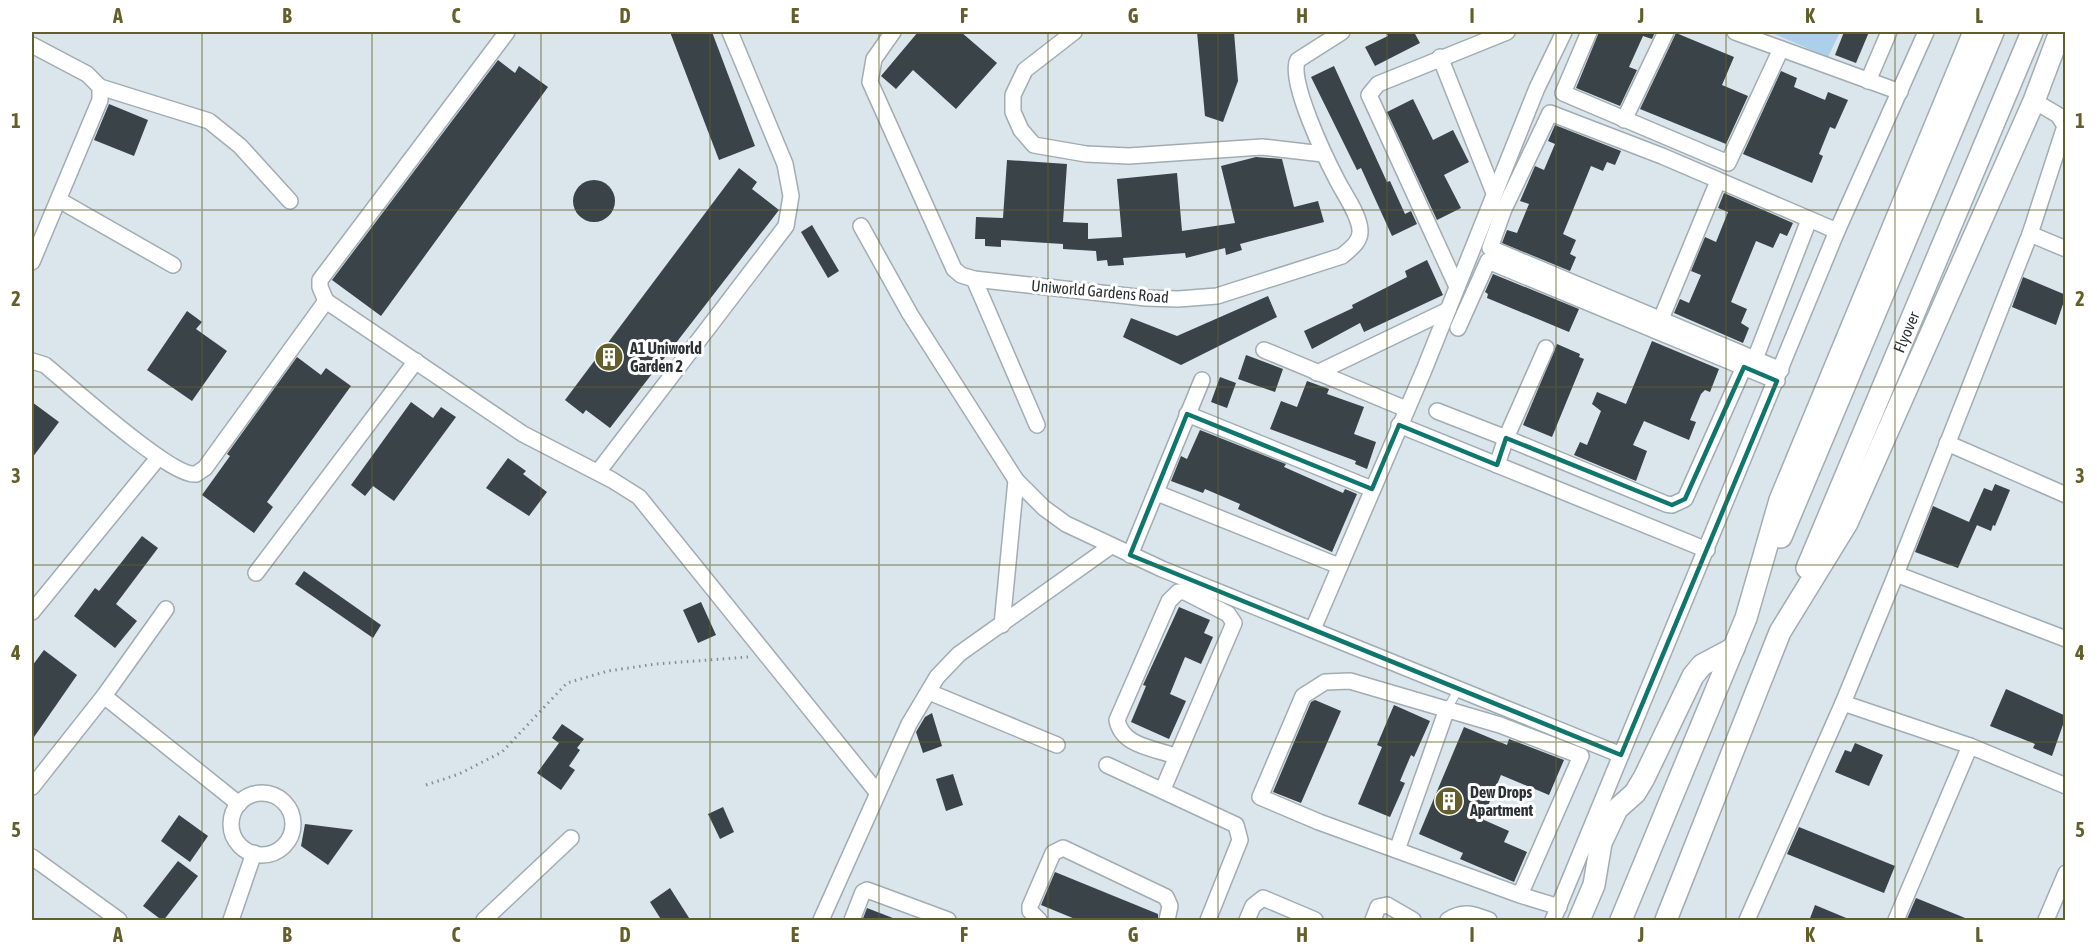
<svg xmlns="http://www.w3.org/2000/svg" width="2097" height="952" font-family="'Asap Condensed',sans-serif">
<rect width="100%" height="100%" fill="#dae5ec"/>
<polygon fill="#aad1e9" points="1770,32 1840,32 1828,57"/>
<g fill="#394348">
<polygon points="670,32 712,32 755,146 719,160"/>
<polygon points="918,32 961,32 997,63 956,109 913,70 896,89 881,76"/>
<polygon points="1197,32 1234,32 1238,81 1223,122 1205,116"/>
<polygon points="1386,32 1414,32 1420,43 1375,66 1365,47 1388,36"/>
<polygon points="1599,32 1655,32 1652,39 1643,36 1629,67 1637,70 1620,106 1576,88"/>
<polygon points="1844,32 1869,32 1856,63 1835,55"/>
<polygon points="1676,33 1734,57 1722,85 1748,96 1726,144 1640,109"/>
<polygon points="498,60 515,73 519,66 548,87 381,316 332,280"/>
<polygon points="1334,66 1387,182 1390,181 1405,214 1411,211 1417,224 1392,236 1361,168 1357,170 1311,77"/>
<polygon points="1781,71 1797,78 1794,87 1825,100 1828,92 1848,100 1835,129 1830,127 1819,154 1823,156 1812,183 1743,154"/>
<polygon points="1413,99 1433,140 1453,130 1469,162 1444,175 1461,208 1437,220 1387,112"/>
<polygon points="109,104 148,120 134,156 94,140"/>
<polygon points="1555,125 1621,151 1615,165 1607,162 1603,171 1591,166 1563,234 1576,240 1570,254 1576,257 1570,271 1502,243 1507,230 1517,233 1529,204 1520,201 1535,166 1544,170 1555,144 1548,141"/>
<polygon points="1256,157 1282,159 1294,207 1318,201 1324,222 1240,244 1242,250 1226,255 1225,248 1186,258 1185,253 1123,258 1124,265 1108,266 1107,260 1097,261 1096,251 1063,249 1063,244 1001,240 1001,247 985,246 985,239 975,239 976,217 1003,218 1007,160 1067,164 1063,222 1088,223 1088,239 1122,237 1117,179 1177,173 1182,231 1235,223 1221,166"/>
<polygon points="739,168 757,182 752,189 779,210 610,428 586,410 583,414 565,400"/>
<circle cx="594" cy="201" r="21"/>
<polygon points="1724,193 1793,223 1787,236 1780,233 1773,248 1756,241 1731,302 1747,309 1741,323 1749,328 1743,343 1674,313 1680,299 1689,303 1701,275 1691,271 1705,237 1716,242 1728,212 1718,208"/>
<polygon points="812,225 839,271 828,278 801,232"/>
<polygon points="1427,260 1443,295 1364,332 1360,323 1312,349 1304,331 1353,308 1352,305 1407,277 1405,271"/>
<polygon points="1493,274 1579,309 1569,332 1487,298 1488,294 1485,292"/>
<polygon points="2023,277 2066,295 2056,325 2012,307"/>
<polygon points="1268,296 1277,317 1181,365 1123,337 1131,318 1177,336"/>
<polygon points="187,311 202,322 196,329 227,351 192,401 147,370"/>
<polygon points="1652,341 1719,369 1710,392 1705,390 1701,394 1690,420 1696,422 1689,440 1644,421 1633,445 1647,451 1636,481 1574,455 1580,442 1587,445 1601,411 1592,404 1597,392 1626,404"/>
<polygon points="1557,344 1580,354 1579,357 1584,359 1552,437 1523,425"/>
<polygon points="1246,355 1283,369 1275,392 1238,379"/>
<polygon points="297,357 321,375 326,368 351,386 267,502 273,507 254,533 202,495 230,456 227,454"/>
<polygon points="1220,377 1236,383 1227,408 1211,402"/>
<polygon points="1307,381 1329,389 1327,394 1364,407 1354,434 1376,442 1367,469 1355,464 1356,461 1270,429 1281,401 1297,407"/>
<polygon points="32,402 59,422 32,458"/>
<polygon points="411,402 433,418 441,407 456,417 394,501 373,486 365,496 351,485"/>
<polygon points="1200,430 1286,464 1284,467 1343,493 1345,489 1357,494 1332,552 1238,509 1240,504 1205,489 1203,493 1171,481 1181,456 1187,459"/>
<polygon points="508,458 526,471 523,474 547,492 529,516 486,488"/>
<polygon points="1995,484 2010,490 1995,526 1993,525 1991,531 1972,523 1977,525 1958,568 1915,552 1933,506 1969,522 1984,488 1992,491"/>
<polygon points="142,536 158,548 116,604 137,621 115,648 74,616 95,588 99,591"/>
<polygon points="304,571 381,625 373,638 295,584"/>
<polygon points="701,602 716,635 698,643 683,610"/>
<polygon points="1179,607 1210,620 1204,633 1213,637 1201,664 1185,657 1170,694 1186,701 1169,739 1131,722 1146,686 1143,685"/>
<polygon points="44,650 77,675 32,740 32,666"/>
<polygon points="2006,689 2066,716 2052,756 2033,748 2035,744 1990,726"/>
<polygon points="1315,700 1341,711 1301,803 1273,792 1311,702"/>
<polygon points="1394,705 1430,721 1414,757 1411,755 1400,781 1405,783 1390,817 1358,804 1382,747 1377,745"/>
<polygon points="932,713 942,746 923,753 916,732 925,717"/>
<polygon points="562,724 584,739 577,748 580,750 569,766 575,770 561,790 537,773 559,743 552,738"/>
<polygon points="1464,727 1507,745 1509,739 1564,760 1549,795 1501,775 1484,815 1484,820 1509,831 1504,842 1527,852 1514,882 1460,859 1463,853 1419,834"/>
<polygon points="1855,743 1883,755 1869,786 1835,772 1845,750 1851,752"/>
<polygon points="953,774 963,805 946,811 936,779"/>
<polygon points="723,807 734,832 720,839 708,814"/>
<polygon points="179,815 208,836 190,862 161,841"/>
<polygon points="305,824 353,830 328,865 301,846"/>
<polygon points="1799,827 1895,866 1884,893 1787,854"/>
<polygon points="178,861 198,876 163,921 143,906"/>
<polygon points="1055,872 1158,914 1158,921 1080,921 1041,905"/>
<polygon points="670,888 691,921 662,921 650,902"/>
<polygon points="1916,898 1970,920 1970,921 1906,921"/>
<polygon points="1815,905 1851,920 1851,921 1809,921"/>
<polygon points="867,908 898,920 898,921 862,921"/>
</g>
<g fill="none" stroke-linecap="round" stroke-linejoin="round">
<g stroke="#a1acb3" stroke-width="10">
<polyline id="lane" points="1447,709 1458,690"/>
</g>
<g stroke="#a1acb3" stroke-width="18">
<g id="street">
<polyline points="507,32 320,280 320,287 326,301 523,434 612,480 639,497 877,792"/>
<path d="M893,32L874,59L870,82L954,269L961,275L974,279L1146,298L1178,299L1217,296L1342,256C1350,249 1361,242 1360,230C1359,214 1344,194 1337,180C1326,159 1287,78 1298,60L1342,32"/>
<polyline points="1074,32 1025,70 1013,95 1013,112 1021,130 1034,145 1086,154 1129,156 1262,147 1323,154"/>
<polyline points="1589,32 1563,93 1728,163 1781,49"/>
<polyline points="1735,32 1900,92"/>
<polyline points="32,45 87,74 100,87 100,100 32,262"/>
<polyline points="1440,57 1494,193"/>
<polyline points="1868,81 1889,32"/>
<polyline points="100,87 209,121 240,146 290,201"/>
<polyline points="1624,120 1666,32"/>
<polyline points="59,200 173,265"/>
<polyline points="861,226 910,314 1016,480 1044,508 1066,524 1162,569 1621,755"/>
<polyline points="2030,234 2066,249"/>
<polyline points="974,279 1037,425"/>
<polyline points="1457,287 1369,95 1378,84 1507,32"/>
<polyline points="1661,319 1718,181"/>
<polyline points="1458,328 1488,261 1777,381"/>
<polyline points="1264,350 1406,409"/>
<polyline points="1755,359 1809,220"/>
<path d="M32,361L45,365C69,385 172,478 196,474L205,468L326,301"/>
<polyline points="1781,370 1490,248 1504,209 1550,113 1662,156 1837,231"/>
<polyline points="1317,373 1448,310"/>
<polyline points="1437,411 1506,438 1546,348"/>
<polyline points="1187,414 1372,489"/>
<polyline points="1399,425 1707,550"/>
<polyline points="1947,443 2066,495"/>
<polyline points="1497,465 1506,438 1666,504 1672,505 1685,499 1744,367"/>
<polyline points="598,472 786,226 791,196 785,164 730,32"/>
<polyline points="1157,493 1339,566"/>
<polyline points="1130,555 1202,380"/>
<polyline points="256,573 416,361"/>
<polyline points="1896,574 2066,639"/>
<polyline points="32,612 158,458"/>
<polyline points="1002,625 1016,480"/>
<polyline points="1313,629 1424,370 1537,88 1564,32"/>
<polyline points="929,692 1057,745"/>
<polyline points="104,696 239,804"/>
<polyline points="1843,703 1970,746 2066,786"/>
<polyline points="1107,765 1236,825 1240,840 1208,920"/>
<polyline points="32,787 104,696 166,609"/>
<path d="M1163,789L1234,623L1228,614L1185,592H1178L1169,601L1117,720C1122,746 1153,748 1175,756"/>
<circle cx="262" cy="824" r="31"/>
<polyline points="1397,850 1447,709"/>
<polyline points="32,857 119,920"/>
<polyline points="1520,895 1319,822 1260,797 1303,696 1325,682 1350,681 1500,725 1581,756 1520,895 1559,907"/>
<polyline points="231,920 254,853"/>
<polyline points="484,920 571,838"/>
<polyline points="821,920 909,724 937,677 959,654 1111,546"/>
<polyline points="852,920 863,892 867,890 948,920"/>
<polyline points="1039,920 1030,911 1030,906 1053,853 1063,848 1166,897 1170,906 1167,920"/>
<polyline points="1247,920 1253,906 1263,898 1315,920"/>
<polyline points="1373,920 1378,907 1387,905 1413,920"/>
<path d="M1448,920C1463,910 1473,914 1489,920"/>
<polyline points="1553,920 1837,231 1926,32"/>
<polyline points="1747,920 1843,703 1896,574 2030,234 2065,126 2058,115 2034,101"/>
<polyline points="1896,920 1970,746"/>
<polyline points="2046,920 2066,873"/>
</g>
</g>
<g stroke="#a1acb3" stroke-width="24">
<g id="secondary">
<polyline points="1781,537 1993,32"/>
<path id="s1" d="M1807,568L2032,32"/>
<polyline points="1579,920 1594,885 1601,843 1617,809 1635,793 1644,778 1693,676 1702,665 1734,648"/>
<polyline points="1621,920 1746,618 1780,500 1974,32"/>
<polyline points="1666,920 1780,632 1847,523 2034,101 2060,32"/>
</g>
</g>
<polyline stroke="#878f94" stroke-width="3" stroke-dasharray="1.5 4.5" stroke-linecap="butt" points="426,785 459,774 502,752 567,683 608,671 656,664 748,657"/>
<use href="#lane" stroke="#fff" stroke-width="8"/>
<use href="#street" stroke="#fff" stroke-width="15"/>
<use href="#secondary" stroke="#fff" stroke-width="21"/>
</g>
<path fill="none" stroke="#0f766e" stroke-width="4.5" stroke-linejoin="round" d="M1744,367L1777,381L1621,755L1130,555L1187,414L1372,489L1399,425L1497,465L1506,438L1672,505L1685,499Z"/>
<path fill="none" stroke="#635f2b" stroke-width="1.5" stroke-opacity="0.55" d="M202,32V920M372,32V920M541,32V920M710,32V920M879,32V920M1048,32V920M1218,32V920M1387,32V920M1556,32V920M1726,32V920M1895,32V920M32,210H2066M32,387H2066M32,565H2066M32,742H2066"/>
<defs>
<g id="building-disc" transform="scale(1.5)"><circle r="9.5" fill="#635f2b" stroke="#fff"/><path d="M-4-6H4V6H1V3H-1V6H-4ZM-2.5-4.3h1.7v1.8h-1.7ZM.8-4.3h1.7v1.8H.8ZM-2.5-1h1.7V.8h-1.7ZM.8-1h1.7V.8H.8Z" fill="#fff"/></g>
</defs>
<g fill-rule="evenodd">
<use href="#building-disc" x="609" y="357"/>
<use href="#building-disc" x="1449" y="801"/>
</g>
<g text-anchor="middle" stroke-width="6" stroke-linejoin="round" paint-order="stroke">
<g font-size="16" fill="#2c3134" stroke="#fff">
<text transform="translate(1100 291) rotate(5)" y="6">Uniworld Gardens Road</text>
<text dy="6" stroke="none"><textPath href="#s1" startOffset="256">Flyover</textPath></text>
</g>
<g font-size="16" font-weight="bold" fill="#2c3134" stroke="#fff" text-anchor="start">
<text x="630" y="354">A1 Uniworld<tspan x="630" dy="18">Garden 2</tspan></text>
<text x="1470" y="798">Dew Drops<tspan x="1470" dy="18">Apartment</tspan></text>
</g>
</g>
<rect width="2097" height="952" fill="none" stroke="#ffffff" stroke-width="66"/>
<rect x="33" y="33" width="2031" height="886" fill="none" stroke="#635f2b" stroke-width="2"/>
<g font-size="20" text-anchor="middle" font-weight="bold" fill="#635f2b">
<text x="118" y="23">A</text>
<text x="287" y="23">B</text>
<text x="456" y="23">C</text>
<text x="625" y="23">D</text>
<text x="795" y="23">E</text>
<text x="964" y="23">F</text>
<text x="1133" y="23">G</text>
<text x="1302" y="23">H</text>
<text x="1472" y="23">I</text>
<text x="1641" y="23">J</text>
<text x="1810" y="23">K</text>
<text x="1979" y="23">L</text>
<text x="16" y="128">1</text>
<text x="2080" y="128">1</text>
<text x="16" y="306">2</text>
<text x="2080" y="306">2</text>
<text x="16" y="483">3</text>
<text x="2080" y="483">3</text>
<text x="16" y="660">4</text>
<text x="2080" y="660">4</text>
<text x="16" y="837">5</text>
<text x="2080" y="837">5</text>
<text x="118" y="942">A</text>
<text x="287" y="942">B</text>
<text x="456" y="942">C</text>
<text x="625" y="942">D</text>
<text x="795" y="942">E</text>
<text x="964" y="942">F</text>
<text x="1133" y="942">G</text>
<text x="1302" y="942">H</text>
<text x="1472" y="942">I</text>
<text x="1641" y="942">J</text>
<text x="1810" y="942">K</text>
<text x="1979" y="942">L</text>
</g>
</svg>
